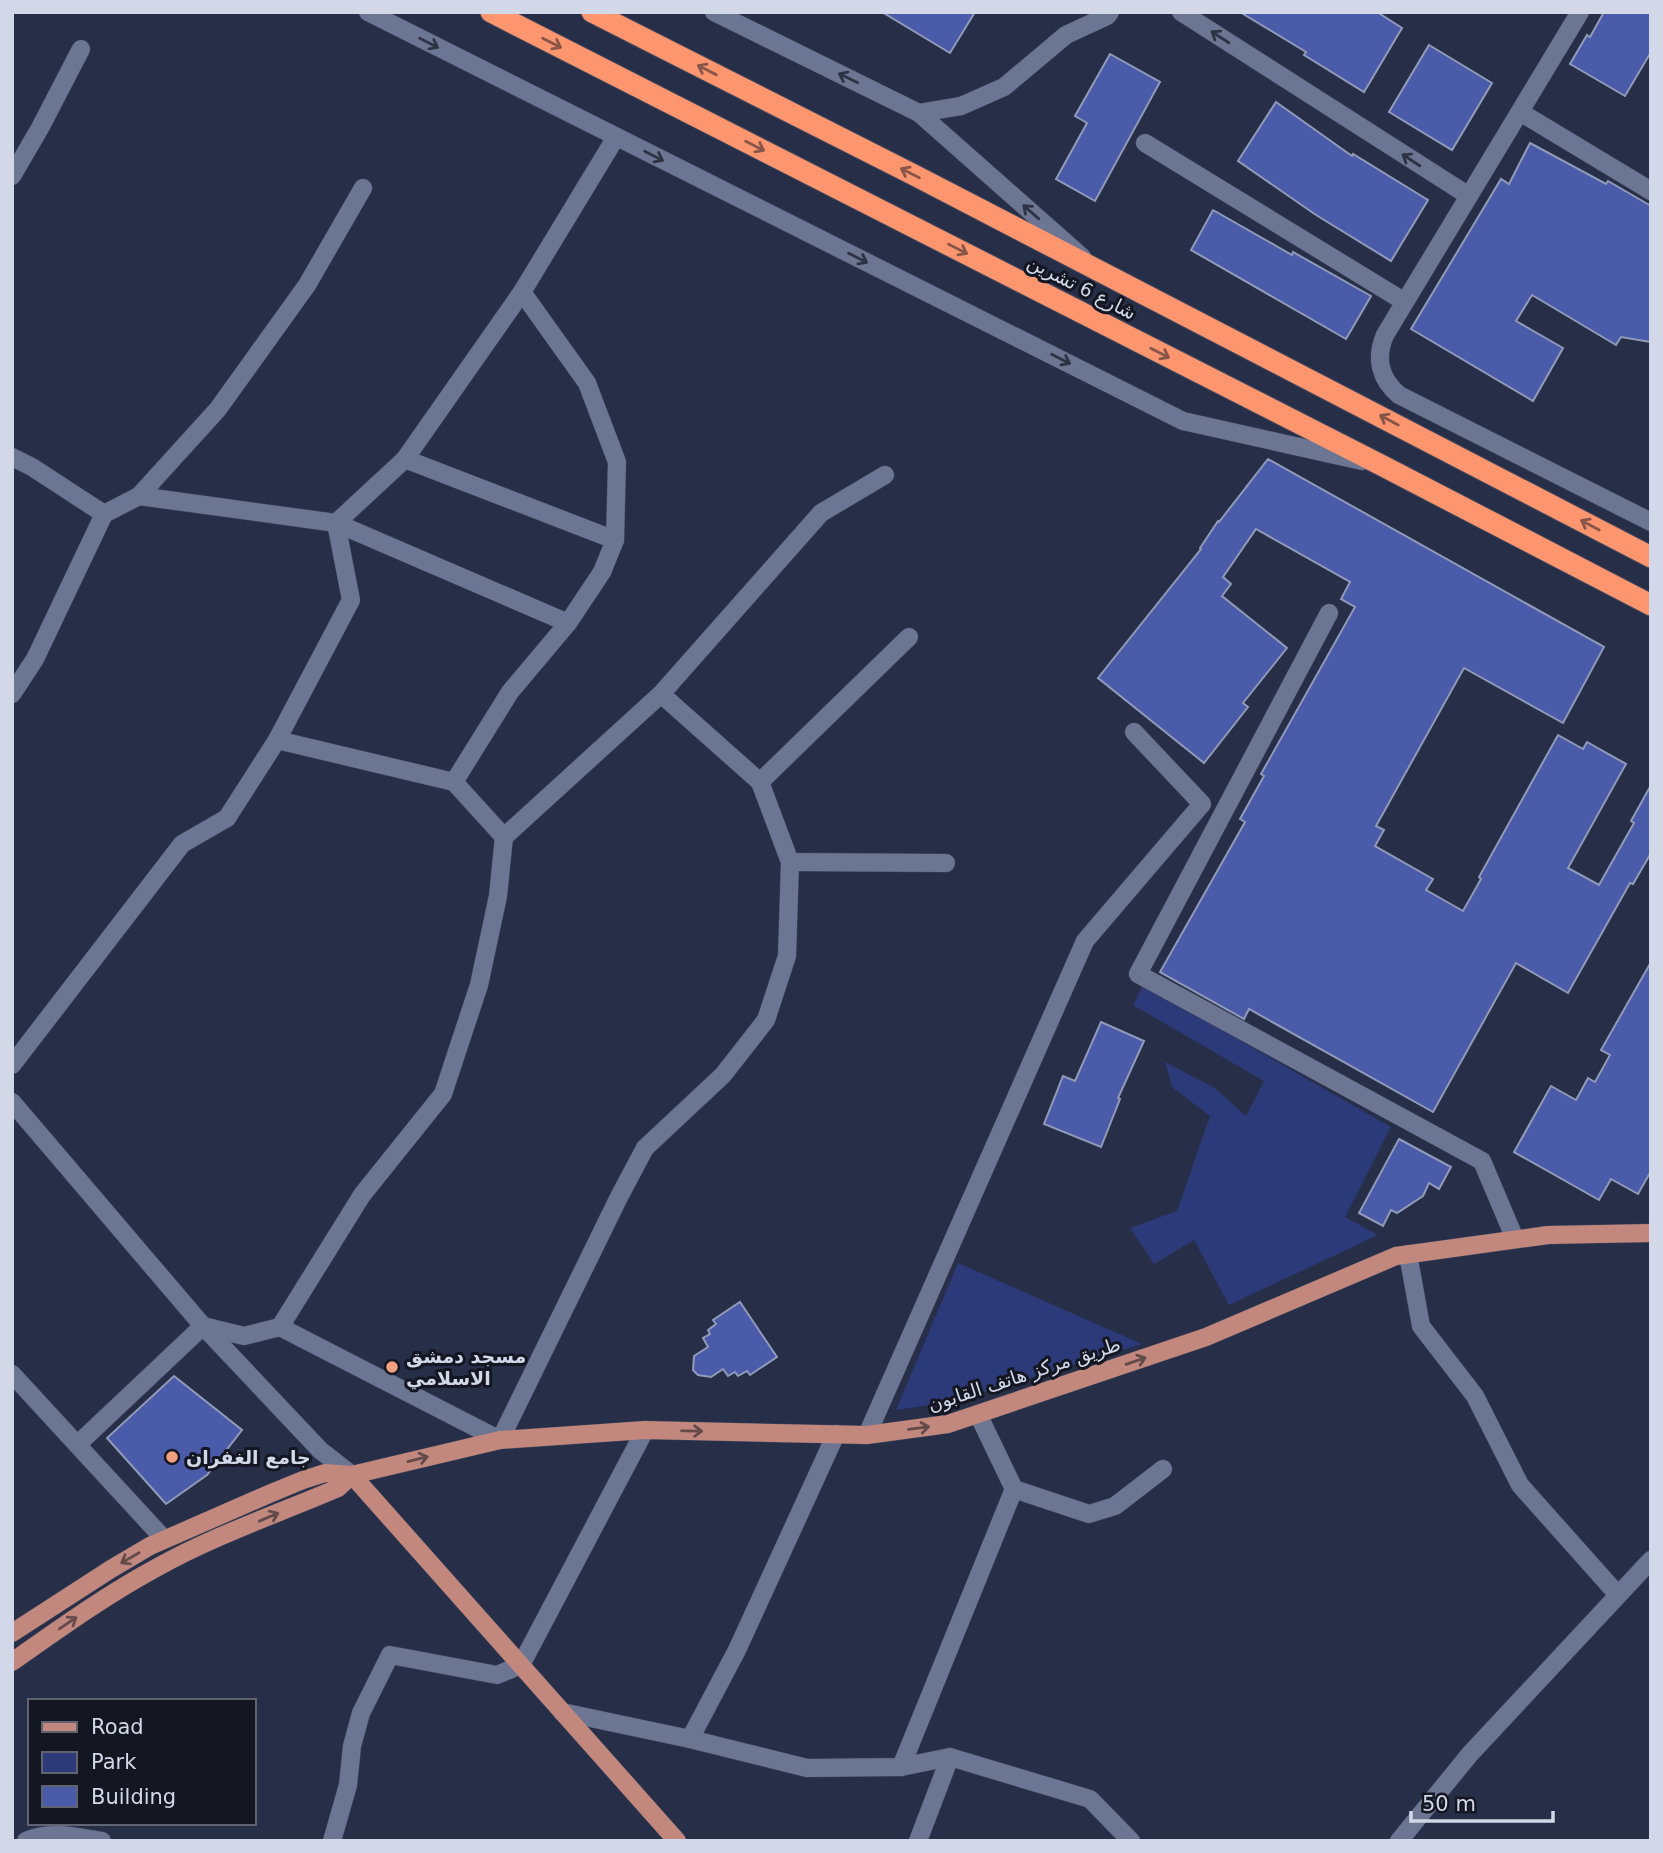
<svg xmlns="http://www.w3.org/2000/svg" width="1663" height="1853" font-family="'DejaVu Sans','Noto Sans Arabic',sans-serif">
<rect width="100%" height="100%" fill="#272e47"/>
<g fill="#2d3a79">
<polygon points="1143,985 1391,1127 1345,1217 1378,1235 1229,1305 1194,1240 1154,1264 1130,1228 1177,1211 1210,1116 1172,1087 1165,1062 1215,1088 1246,1116 1264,1081 1133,1005"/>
<polygon points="958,1263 1142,1344 951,1402 896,1410"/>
</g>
<g fill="#4a5ba9" stroke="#919ab8" stroke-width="2">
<polygon points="882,12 975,12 950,53"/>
<polygon points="1240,12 1377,12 1402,28 1364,92 1304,55 1306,52"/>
<polygon points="1604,12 1651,12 1651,52 1625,96 1570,64 1587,35 1590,37"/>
<polygon points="1429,45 1492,83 1452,150 1389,112"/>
<polygon points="1110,54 1160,82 1095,201 1056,179 1087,123 1075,116"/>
<polygon points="1276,102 1352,156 1353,154 1428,200 1391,261 1316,215 1238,161"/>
<polygon points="1530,143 1606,184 1608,181 1651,206 1651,342 1621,337 1616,345 1532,295 1516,321 1563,348 1533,401 1411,329 1501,179 1509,184"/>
<polygon points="1213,210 1292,255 1293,252 1371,296 1346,339 1191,250"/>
<polygon points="1268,459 1604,647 1563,723 1464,668 1376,826 1384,830 1375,846 1433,879 1426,890 1463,911 1481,879 1479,877 1558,735 1583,749 1587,742 1626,764 1568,868 1599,885 1634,823 1631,821 1651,785 1651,853 1633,884 1630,883 1568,993 1516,963 1433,1112 1249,1009 1244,1019 1160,972 1245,822 1240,819 1264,776 1261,774 1355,607 1341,599 1350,582 1256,529 1223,577 1231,584 1222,596 1287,648 1243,703 1248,707 1204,763 1098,678 1201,549 1200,548 1218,521 1219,522"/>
<polygon points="1651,962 1651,1171 1638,1194 1611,1179 1599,1200 1514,1152 1551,1086 1576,1100 1588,1078 1595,1082 1610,1055 1601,1050"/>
<polygon points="1101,1022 1144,1041 1118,1098 1120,1099 1101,1147 1044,1124 1063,1076 1075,1081"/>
<polygon points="1399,1139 1451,1167 1439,1189 1429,1183 1423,1196 1397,1213 1391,1210 1383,1226 1359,1213"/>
<polygon points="740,1302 777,1357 750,1375 747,1371 738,1376 735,1372 728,1376 723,1369 711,1377 698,1375 693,1370 694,1356 708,1347 703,1338 710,1334 708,1330 716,1324 713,1320"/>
<polygon points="174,1376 242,1430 207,1475 166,1504 107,1438"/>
</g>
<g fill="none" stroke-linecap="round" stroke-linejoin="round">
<g stroke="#42485d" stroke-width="19">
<g id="minor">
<polyline points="368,12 1183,421 1362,461"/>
<polyline points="714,12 919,113 1082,257"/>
<polyline points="1181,12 1469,196"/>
<path d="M1580,12L1385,335C1375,358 1380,379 1399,395L1651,522"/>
<polyline points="1520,112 1651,191"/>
<polyline points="919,113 961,106 1004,87 1066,35 1107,16 1110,12"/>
<polyline points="1145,143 1405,302"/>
<polyline points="12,176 40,128 81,49"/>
<polyline points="12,457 32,467 104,514"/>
<polyline points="405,459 615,540"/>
<polyline points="139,496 218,409 307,285 363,188"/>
<polyline points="336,523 568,623"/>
<polyline points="1329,613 1138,974 1482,1161 1515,1239"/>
<polyline points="12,694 35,659 104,514 139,496 336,523 405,459 522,292 616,137"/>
<polyline points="277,740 454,782 504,837 498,896 479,985 443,1094 362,1195 280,1327"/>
<polyline points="454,782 510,692 568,623 602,572 615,540 617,462 587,383 522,292"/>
<polyline points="760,782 909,637"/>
<polyline points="504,837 661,694 821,513 885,475"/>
<polyline points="790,862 946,863"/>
<polyline points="12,1065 182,844 227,818 277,740 351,600 336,523"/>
<polyline points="12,1102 203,1326 320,1450 352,1475"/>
<polyline points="1408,1254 1421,1326 1475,1396 1520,1485 1618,1595"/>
<polyline points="12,1374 164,1539"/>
<polyline points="867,1435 1085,941 1202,804 1134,732"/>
<polyline points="78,1444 203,1326 244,1336 280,1327 500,1440 619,1197 645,1148 723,1075 766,1020 787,956 790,862 760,782 661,694"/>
<polyline points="1014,1489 1089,1514 1115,1506 1163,1469"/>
<polyline points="562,1712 690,1739 807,1768 901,1767 950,1757"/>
<polyline points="690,1739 737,1650 836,1434"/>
<polyline points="901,1767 1014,1489 978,1414"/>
<path d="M26,1841C51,1830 76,1837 102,1841"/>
<polyline points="332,1841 348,1785 352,1746 361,1713 390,1655 497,1675 521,1665 645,1430"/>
<polyline points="918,1841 950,1757 1090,1799 1131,1841"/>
<polyline points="1399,1841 1470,1754 1651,1560"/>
</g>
</g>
<g stroke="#42485d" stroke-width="19">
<g id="major">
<polyline points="352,1475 677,1841"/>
<polyline points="12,1633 111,1569 150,1546 269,1494 303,1480 325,1473 352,1475 500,1440 645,1430 867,1435 948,1424 1206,1337 1396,1256 1548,1235 1651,1233"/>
<path d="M12,1662C59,1629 106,1595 156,1568C213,1536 277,1514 338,1488L352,1475"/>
</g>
</g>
<g stroke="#42485d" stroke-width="23">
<g id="highway">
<polyline points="491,12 1383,466 1651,605"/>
<polyline points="592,12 916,176 1651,557"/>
</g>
</g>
<use href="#minor" stroke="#6c7592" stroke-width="18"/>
<use href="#major" stroke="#c3887d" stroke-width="18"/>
<use href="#highway" stroke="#fd956f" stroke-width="21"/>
</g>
<defs><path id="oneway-shaft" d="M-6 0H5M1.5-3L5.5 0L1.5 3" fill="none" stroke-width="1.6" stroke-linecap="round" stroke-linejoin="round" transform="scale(1.75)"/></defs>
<g stroke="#2e3344">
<use href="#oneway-shaft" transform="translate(1220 37) rotate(-147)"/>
<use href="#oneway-shaft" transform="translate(429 43) rotate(27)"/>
<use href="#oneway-shaft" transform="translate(848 78) rotate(-154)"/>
<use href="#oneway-shaft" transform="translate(654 156) rotate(27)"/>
<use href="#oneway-shaft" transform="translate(1411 160) rotate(-147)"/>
<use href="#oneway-shaft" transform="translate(1031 212) rotate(-139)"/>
<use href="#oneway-shaft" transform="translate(858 258) rotate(27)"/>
<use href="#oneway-shaft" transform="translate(1061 359) rotate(27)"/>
</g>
<g stroke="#885648">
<use href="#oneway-shaft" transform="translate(552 43) rotate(27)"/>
<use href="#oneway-shaft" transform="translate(707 70) rotate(-153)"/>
<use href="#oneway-shaft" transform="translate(755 146) rotate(27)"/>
<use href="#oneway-shaft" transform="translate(910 173) rotate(-153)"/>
<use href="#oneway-shaft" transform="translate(958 249) rotate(27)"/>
<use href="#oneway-shaft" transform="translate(1160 353) rotate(27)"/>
<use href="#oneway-shaft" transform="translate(1389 420) rotate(-152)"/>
<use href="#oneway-shaft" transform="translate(1590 525) rotate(-152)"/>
</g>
<g stroke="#634a4b">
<use href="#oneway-shaft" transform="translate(1136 1361) rotate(-19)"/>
<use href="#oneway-shaft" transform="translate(919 1428) rotate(-7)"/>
<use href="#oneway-shaft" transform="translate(692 1431) rotate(1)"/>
<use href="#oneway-shaft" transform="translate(418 1459) rotate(-14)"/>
<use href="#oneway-shaft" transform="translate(269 1517) rotate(-23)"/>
<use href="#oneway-shaft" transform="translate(130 1558) rotate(150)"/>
<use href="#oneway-shaft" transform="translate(68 1623) rotate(-34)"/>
</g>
<g fill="#f3a081" stroke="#141722" stroke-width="2.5">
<circle cx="392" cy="1367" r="7"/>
<circle cx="172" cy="1457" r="7"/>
</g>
<g text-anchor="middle" stroke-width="6" stroke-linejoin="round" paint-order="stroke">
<g font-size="19" fill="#d2d8e8" stroke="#141722">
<text transform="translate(1082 287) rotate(27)" y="7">شارع 6 تشرين</text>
<text transform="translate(1024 1374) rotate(-18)" y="7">طريق مركز هاتف القابون</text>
</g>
<g font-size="19" font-weight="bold" fill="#d2d8e8" stroke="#141722" text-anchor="start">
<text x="406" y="1363">مسجد دمشق<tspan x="406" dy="22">الاسلامي</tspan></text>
<text x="186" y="1464">جامع الغفران</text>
</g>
</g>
<rect width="1663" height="1853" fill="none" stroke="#d2d8e8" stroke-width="28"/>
<rect x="28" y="1699" width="228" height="126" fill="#141722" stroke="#606471" stroke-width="2"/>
<rect x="42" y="1722" width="35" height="10" fill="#c3887d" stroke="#606471" stroke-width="2"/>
<text x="91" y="1734" font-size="21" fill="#d2d8e8">Road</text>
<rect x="42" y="1752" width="35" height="21" fill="#2d3a79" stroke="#606471" stroke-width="2"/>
<text x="91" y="1769" font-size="21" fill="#d2d8e8">Park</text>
<rect x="42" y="1786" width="35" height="21" fill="#4a5ba9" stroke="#606471" stroke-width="2"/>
<text x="91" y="1804" font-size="21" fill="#d2d8e8">Building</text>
<path d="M1411 1811v10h142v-10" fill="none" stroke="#d2d8e8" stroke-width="3.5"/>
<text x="1422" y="1811" font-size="21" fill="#d2d8e8" stroke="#141722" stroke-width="5" paint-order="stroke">50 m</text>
</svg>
